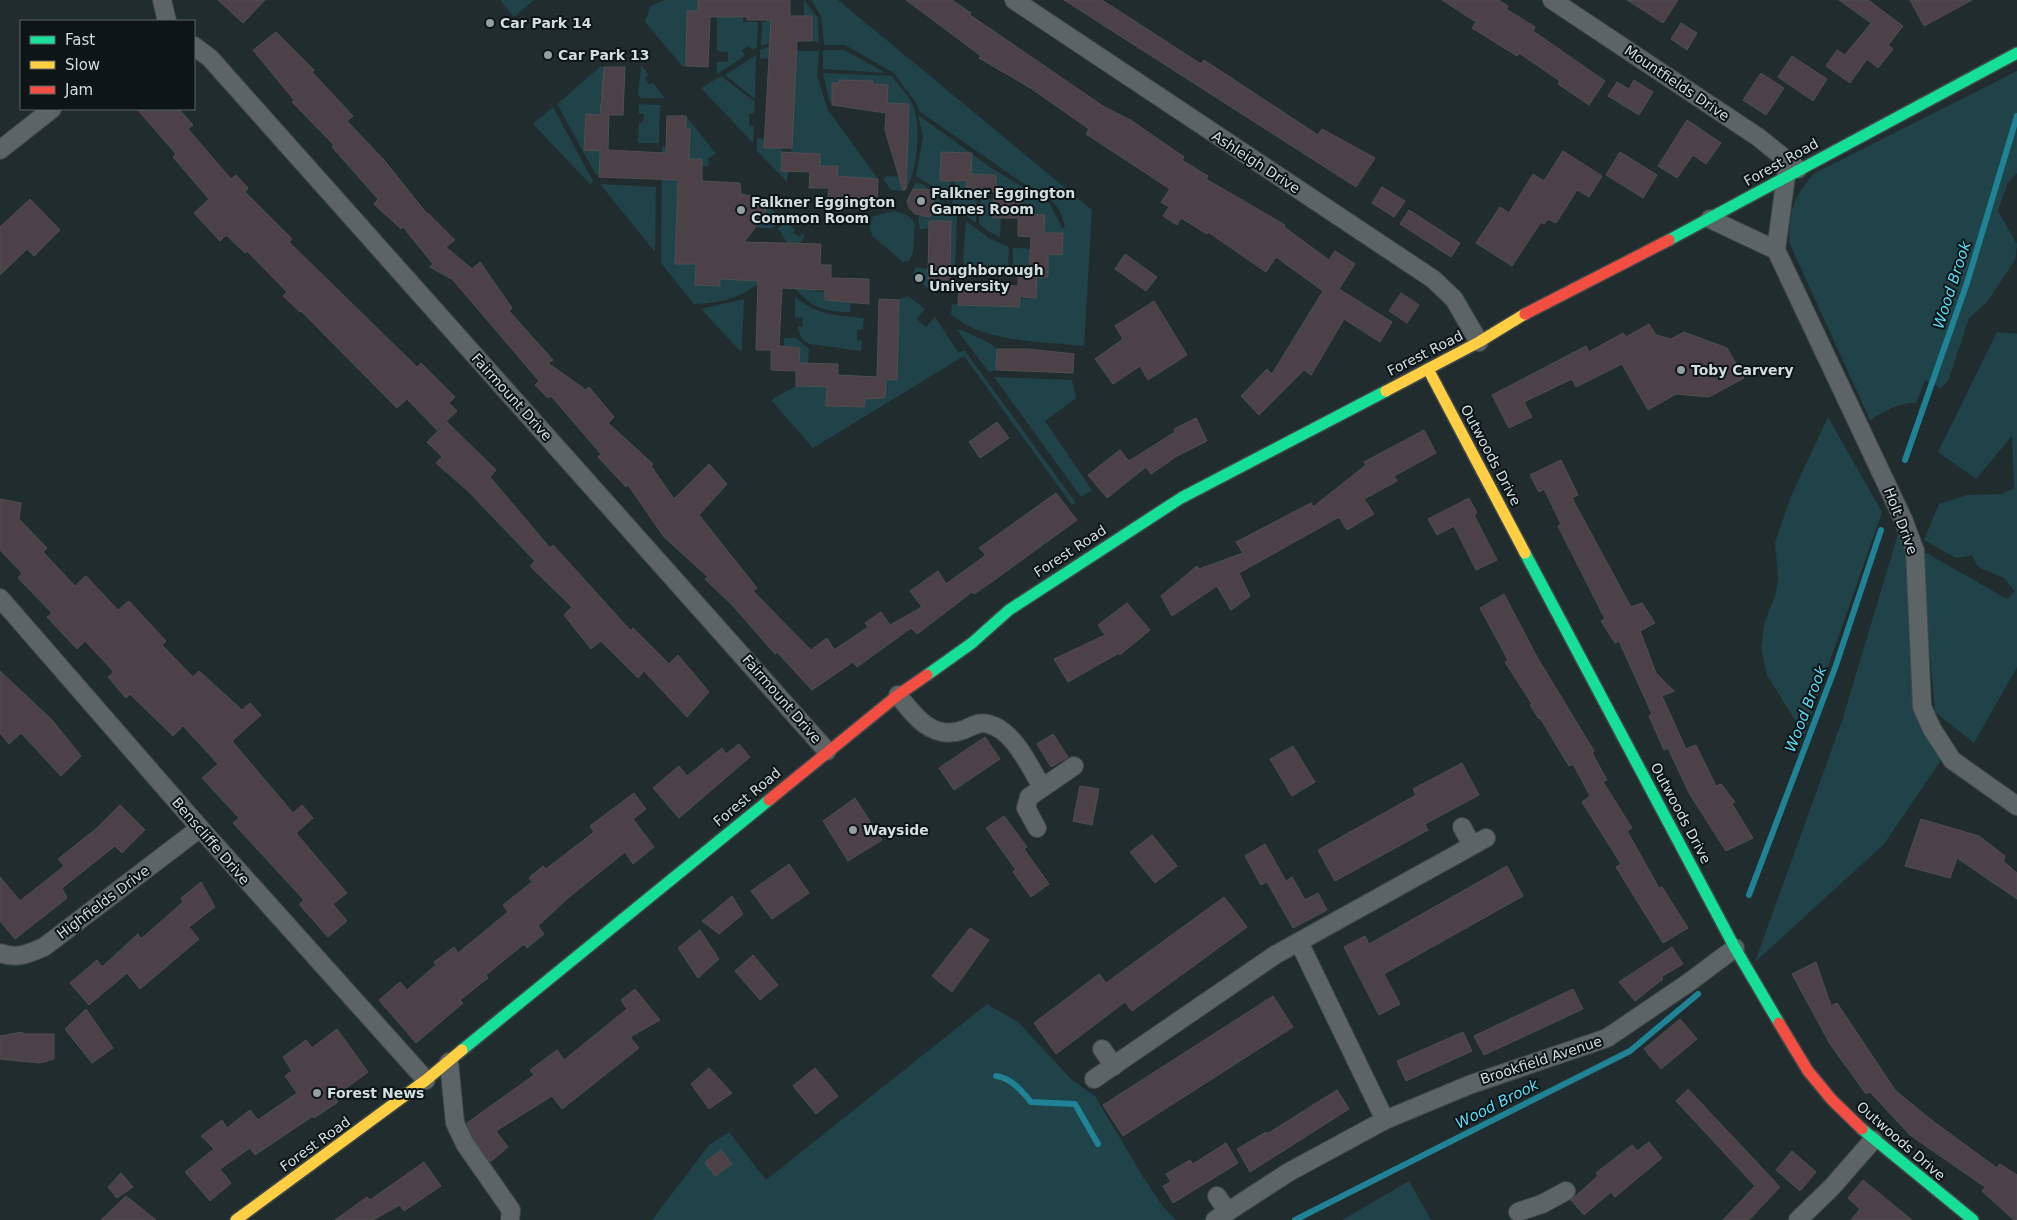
<svg xmlns="http://www.w3.org/2000/svg" width="2017" height="1220" font-family="'DejaVu Sans',sans-serif">
<rect width="100%" height="100%" fill="#212c2e"/>
<g fill="#204249">
<polygon points="500,0 534,0 514,17"/>
<polygon points="664,0 698,0 698,11 687,11 686,66 683,67 645,22 651,6"/>
<polygon points="804,0 818,18 819,43 812,41 812,17 804,16"/>
<path d="M811,0H838L1092,210L1084,346C1042,341 982,343 951,314L952,304L1019,307L1020,299L1036,298L1037,277H1048V254L1062,255V233H1044V215L1021,214V195L996,194V175L971,174L972,153L941,152L940,180L951,181L949,203L938,190L916,176L923,136L918,115L990,167L1050,204L1062,228H1065C1061,203 1046,193 1024,184L919,111L916,103L894,73L845,45H824L821,16Z"/>
<polygon points="717,17 743,17 743,22 758,22 757,47 753,50 749,46 742,50 745,56 717,74 717,62 728,62 728,52 717,51"/>
<polygon points="766,18 771,18 771,22 783,23 773,42 761,46 762,22 766,22"/>
<polygon points="773,45 796,51 819,51 817,76 828,110 878,179 837,176 838,166 820,166 820,154 791,152 796,55 760,59 760,50"/>
<polygon points="823,50 844,50 886,73 823,69"/>
<polygon points="756,55 755,99 725,75"/>
<polygon points="641,65 649,75 645,78 649,84 653,83 665,98 641,98 638,96"/>
<polygon points="601,66 604,67 600,103 605,104 604,115 586,114 584,150 600,151 599,175 596,175 557,104"/>
<path d="M2017,71V173L2008,182L1998,211L2017,244L2015,260L1987,302L1969,318L1948,381L1941,388L1925,380L1916,403C1897,403 1885,411 1870,420L1789,242C1790,209 1792,201 1813,174Z"/>
<path d="M823,73L892,76C898,85 909,95 913,105C921,127 918,172 905,191L891,190L883,179L886,176L906,177L909,104L887,103L873,81L839,80L832,102L829,101Z"/>
<polygon points="721,76 755,102 754,113 749,114 749,125 754,126 753,143 701,88"/>
<polygon points="639,104 660,105 659,143 638,143 639,122 643,123 644,114 639,114"/>
<polygon points="553,107 593,181 590,184 533,124"/>
<polygon points="686,116 716,154 708,158 709,166 702,166 702,159 685,159 689,149 690,130 686,129"/>
<polygon points="757,138 764,139 764,147 782,148 781,170 788,171 787,182 757,151"/>
<path d="M662,147H666L665,160H679L675,264H696L695,285L719,286L720,275L741,271L816,289V291L825,292V300L851,303L850,312C839,312 826,311 816,306C800,297 791,279 770,280C760,281 754,287 746,292C732,300 711,304 694,304L661,263Z"/>
<polygon points="955,181 967,182 966,190 977,191 976,223 952,205"/>
<polygon points="916,182 924,185 957,216 955,272 950,278 929,228 920,229 918,217 926,214 924,190 912,189"/>
<polygon points="600,184 656,187 655,252"/>
<polygon points="981,191 988,191 987,199 994,199 993,218 1001,218 1000,237 988,231 979,224"/>
<polygon points="766,205 784,220 772,228 758,228 757,225"/>
<polygon points="894,211 907,215 915,223 913,252 909,261 903,262 872,236 870,226 873,216"/>
<polygon points="966,221 989,238 1009,247 1008,269 998,275 991,276 991,269 979,269 978,275 966,273 963,260"/>
<polygon points="786,223 795,229 793,233 800,237 802,234 805,235 800,244 787,243 778,228"/>
<polygon points="1013,248 1042,249 1029,268 1013,268"/>
<polygon points="916,267 928,269 928,283 937,296 913,275"/>
<polygon points="908,296 925,309 917,319 926,327 935,317 958,352 965,351 1076,503 1072,505 964,356 813,448 771,400 796,386 827,387 826,406 864,407 865,399 875,399 886,379 897,379 899,299"/>
<path d="M795,297C819,316 835,315 864,318L863,329L857,330V340L862,341L861,351L809,344L802,339L797,327L803,326L802,317L795,318Z"/>
<polygon points="744,299 742,347 741,352 701,309"/>
<polygon points="957,330 962,330 991,344 997,349 996,370 989,372"/>
<polygon points="1997,332 2017,334 2017,667 1974,743 1935,712 1921,550 2007,599 2015,591 2004,578 1978,567 1972,555 1956,558 1924,540 1939,504 1967,495 2002,494 2014,488 2012,436 1976,479 1938,452"/>
<polygon points="784,338 796,338 809,349 808,363 799,363 800,348 784,346"/>
<polygon points="994,377 1072,380 1076,398 1045,421 1092,490 1081,497"/>
<polygon points="1828,417 1882,512 1804,735 1767,675 1761,648 1764,624 1776,593 1778,577 1775,543 1791,496"/>
<polygon points="1898,534 1907,549 1917,710 1942,759 1884,844 1755,962 1842,721"/>
<polygon points="987,1004 1018,1022 1072,1080 1095,1096 1142,1175 1164,1208 1176,1220 652,1220 709,1145 729,1132 766,1180"/>
<polygon points="1409,1181 1431,1220 1342,1220"/>
</g>
<g fill="none" stroke-linecap="round" stroke-linejoin="round">
<g stroke="#1f8295" stroke-width="6">
<polyline points="1905,460 1967,283 2017,116"/>
<polyline points="1749,895 1835,668 1881,530"/>
<path d="M996,1076C1011,1078 1021,1090 1031,1102L1075,1104L1098,1144"/>
<polyline points="1295,1220 1630,1051 1698,994"/>
</g>
</g>
<g fill="#4b4146" stroke="#4f4f51">
<polygon points="218,0 265,0 243,23"/>
<polygon points="698,0 790,0 790,16 812,16 812,41 797,41 792,148 764,148 771,20 747,20 747,17 710,17 708,67 686,66 687,11 698,11"/>
<polygon points="906,0 952,0 971,13 970,15 1103,106 1132,121 1184,157 1182,160 1208,176 1206,179 1285,225 1284,227 1329,260 1335,251 1355,264 1339,289 1392,322 1380,342 1344,319 1311,375 1304,370 1259,415 1241,396 1267,369 1272,374 1323,291 1276,257 1266,272 1208,232 1207,234 1181,218 1177,225 1163,216 1169,207 1161,202 1170,189 1086,134 1089,129 1032,89 979,58 981,56"/>
<polygon points="1064,0 1102,0 1201,64 1204,60 1318,135 1322,129 1375,158 1356,187"/>
<polygon points="1442,0 1498,0 1508,6 1506,9 1535,27 1533,31 1605,81 1589,105 1558,84 1560,81 1519,53 1517,56 1472,28 1476,22"/>
<polygon points="1627,0 1678,0 1663,23"/>
<polygon points="1839,0 1868,0 1903,26 1888,45 1893,49 1878,68 1867,59 1850,83 1826,66 1837,50 1845,55 1871,23"/>
<polygon points="1910,0 1972,0 1924,26"/>
<polygon points="1681,23 1697,33 1687,50 1671,39"/>
<polygon points="276,32 314,70 312,72 353,116 347,121 384,160 427,214 428,213 455,240 446,247 472,269 480,262 512,308 509,311 553,360 548,363 586,390 589,387 614,417 608,423 653,464 651,466 674,499 709,464 727,484 699,515 757,588 753,591 811,650 827,638 834,650 868,627 865,623 881,612 890,625 922,607 910,591 938,571 946,584 986,555 979,548 1056,493 1077,520 993,581 974,594 972,592 917,634 911,628 857,667 853,662 812,690 777,652 775,654 733,606 705,579 708,577 664,537 628,485 626,487 598,457 601,454 551,396 548,398 535,385 539,381 453,280 430,267 433,264 403,227 401,229 374,204 378,199 332,147 334,145 292,102 294,100 253,50"/>
<polygon points="1792,56 1827,79 1813,101 1778,77"/>
<polygon points="604,67 625,67 623,115 609,115 608,150 666,153 667,116 686,116 686,129 690,129 689,159 702,159 702,181 740,183 741,194 760,198 766,205 765,215 744,242 821,244 820,265 831,265 831,278 869,279 869,304 825,300 825,290 782,288 779,346 800,348 799,363 838,364 838,375 877,377 879,299 899,300 897,380 886,379 885,398 865,399 864,407 826,406 827,387 796,386 796,371 771,370 771,350 756,350 758,281 720,279 720,286 695,285 696,264 675,264 678,180 599,177 600,151 584,150 586,114 600,115"/>
<polygon points="1761,73 1784,88 1766,115 1743,100"/>
<polygon points="839,80 873,81 873,84 888,85 887,103 909,104 906,189 903,190 885,130 886,113 832,105 832,83 839,83"/>
<polygon points="1634,80 1653,92 1639,115 1608,96 1617,82 1629,89"/>
<polygon points="137,109 179,109 193,125 188,129 231,179 236,175 248,188 245,192 292,239 289,242 417,367 421,363 455,397 449,403 457,411 437,430 407,399 397,408 301,311 300,312 283,296 287,292 247,251 245,253 226,235 220,241 194,213 209,199 173,157 176,154"/>
<polygon points="1687,120 1721,143 1706,164 1693,155 1677,178 1658,166"/>
<polygon points="1563,151 1602,176 1589,197 1577,190 1556,223 1548,219 1544,224 1541,222 1512,266 1476,243 1500,207 1509,213 1533,174 1544,181"/>
<polygon points="782,152 820,154 820,166 838,166 837,176 878,179 877,202 828,199 829,188 809,188 810,172 781,171"/>
<polygon points="941,152 972,153 971,174 996,175 996,192 966,190 967,181 940,181"/>
<polygon points="1620,152 1657,175 1643,198 1606,175"/>
<polygon points="1382,187 1405,201 1394,217 1372,203"/>
<polygon points="913,189 933,190 934,203 930,217 915,214 909,208 907,201"/>
<polygon points="994,194 1021,195 1021,214 1045,215 1044,233 1063,233 1062,255 1048,254 1048,277 1037,277 1036,298 1020,297 1019,307 958,305 959,284 1018,286 1018,275 1029,275 1031,237 1018,236 1018,218 993,218"/>
<polygon points="30,199 60,230 34,256 27,249 0,275 0,227"/>
<polygon points="1409,210 1460,243 1451,257 1400,224"/>
<polygon points="929,221 951,221 950,280 928,280"/>
<polygon points="1125,254 1157,277 1146,291 1115,269"/>
<polygon points="1401,293 1419,305 1407,323 1389,311"/>
<polygon points="1154,301 1187,355 1148,380 1140,366 1113,384 1095,359 1123,339 1115,326"/>
<polygon points="1649,324 1656,335 1671,339 1684,332 1727,348 1744,378 1709,397 1676,394 1648,410 1622,364 1576,387 1572,379 1524,402 1532,417 1509,428 1492,395 1586,346 1589,352 1623,333 1626,337"/>
<polygon points="997,349 1028,349 1074,354 1073,373 996,370"/>
<polygon points="1196,418 1207,441 1177,456 1151,474 1146,467 1107,498 1088,475 1120,450 1129,461 1175,432 1174,429"/>
<polygon points="447,422 496,470 490,477 550,548 553,545 631,631 633,628 669,664 678,655 709,692 687,717 644,671 638,678 601,641 591,649 564,615 572,607 530,566 535,561 468,491 436,463 442,457 427,442"/>
<polygon points="997,422 1009,438 980,458 969,442"/>
<polygon points="1424,430 1436,453 1394,476 1397,481 1364,499 1374,514 1347,530 1339,517 1239,573 1250,596 1231,610 1217,586 1172,616 1161,596 1197,566 1199,569 1243,553 1236,542 1311,503 1313,507 1366,465 1364,462"/>
<polygon points="1561,460 1578,495 1572,498 1631,607 1642,603 1655,623 1640,631 1656,673 1674,691 1662,696 1686,749 1696,745 1716,786 1721,784 1735,802 1732,804 1753,838 1726,851 1689,793 1668,748 1664,750 1649,716 1652,714 1619,641 1615,643 1601,621 1605,619 1558,526 1561,524 1544,489 1539,492 1530,475"/>
<polygon points="1469,498 1477,513 1474,515 1497,560 1476,570 1454,526 1437,535 1428,519"/>
<polygon points="0,499 21,503 19,519 47,548 43,552 75,586 86,576 118,610 129,601 166,641 162,645 193,677 199,671 242,710 250,703 261,715 232,741 293,813 302,805 313,818 296,833 347,893 333,904 347,921 328,937 299,904 304,900 233,823 239,818 202,778 218,764 183,726 173,736 130,694 126,698 108,677 114,672 85,641 77,649 47,617 52,613 18,578 22,573 0,550"/>
<polygon points="1504,594 1537,657 1594,751 1592,753 1607,780 1603,782 1632,828 1627,831 1659,888 1662,887 1688,928 1663,943 1616,867 1621,864 1582,802 1590,796 1573,764 1569,766 1540,718 1539,719 1530,705 1532,704 1505,662 1508,660 1480,608"/>
<polygon points="1127,603 1150,630 1120,655 1119,653 1068,682 1054,659 1105,635 1098,625"/>
<polygon points="0,671 52,720 81,756 61,776 21,733 9,744 0,733"/>
<polygon points="1053,734 1068,757 1051,767 1037,744"/>
<polygon points="985,737 1000,759 954,790 939,768"/>
<polygon points="739,744 750,757 679,818 653,788 679,766 687,776 722,748 726,754"/>
<polygon points="1293,746 1315,782 1292,796 1270,759"/>
<polygon points="1462,763 1479,795 1425,824 1428,830 1335,881 1318,850 1416,795 1413,789"/>
<polygon points="1080,786 1099,789 1092,825 1073,821"/>
<polygon points="634,793 646,809 633,819 654,847 633,864 625,852 568,898 538,926 544,934 527,948 524,944 486,975 488,978 460,1000 463,1003 416,1043 379,1000 400,982 407,990 436,965 434,962 454,947 458,953 508,912 503,905 532,882 529,878 543,866 546,869 594,832 590,826"/>
<polygon points="855,798 882,840 848,861 823,821"/>
<polygon points="120,805 145,830 122,853 115,846 62,888 67,898 15,939 0,921 0,877 20,901 64,866 58,859 97,828"/>
<polygon points="1004,816 1027,847 1024,849 1049,884 1031,897 1013,872 1016,870 986,828"/>
<polygon points="1921,819 1979,836 2005,856 2003,861 2017,873 2017,899 1957,858 1950,878 1905,866"/>
<polygon points="1152,835 1177,866 1155,883 1130,852"/>
<polygon points="1265,844 1286,881 1292,877 1305,900 1318,893 1327,910 1293,928 1267,882 1261,885 1245,856"/>
<polygon points="789,864 809,893 772,919 751,891"/>
<polygon points="1507,866 1523,896 1384,974 1400,1004 1379,1015 1344,947 1365,936 1369,944"/>
<polygon points="201,882 215,907 189,927 199,939 140,989 127,973 89,1005 70,983 97,960 102,967 138,934 141,939 183,902 181,898"/>
<polygon points="732,896 743,914 719,934 702,921"/>
<polygon points="1224,897 1247,927 1132,1011 1125,1002 1056,1054 1034,1023 1099,974 1106,983"/>
<polygon points="970,928 989,940 952,992 932,976"/>
<polygon points="700,930 719,959 698,978 678,948"/>
<polygon points="1672,947 1683,964 1661,977 1663,979 1635,1001 1619,982"/>
<polygon points="753,955 778,985 760,1000 735,971"/>
<polygon points="1816,962 1831,1006 1837,1003 1895,1090 1930,1119 1997,1168 2000,1164 2017,1175 2017,1220 2014,1220 1982,1191 1985,1187 1910,1135 1870,1092 1866,1094 1830,1044 1792,974"/>
<polygon points="635,989 660,1020 630,1037 639,1048 562,1109 552,1096 496,1131 508,1147 490,1162 474,1139 467,1123 534,1075 530,1070 557,1050 564,1060 627,1009 621,1000"/>
<polygon points="1573,989 1583,1009 1484,1055 1474,1036"/>
<polygon points="1273,996 1293,1027 1123,1136 1103,1105"/>
<polygon points="86,1009 113,1048 92,1063 65,1029"/>
<polygon points="1680,1019 1697,1039 1661,1069 1644,1049"/>
<polygon points="337,1029 368,1072 334,1097 338,1102 314,1118 313,1116 255,1155 250,1148 220,1169 231,1183 210,1201 185,1172 214,1149 201,1136 222,1120 227,1128 250,1110 258,1120 297,1093 285,1076 292,1071 283,1057 306,1040 312,1048"/>
<polygon points="22,1032 23,1034 54,1034 54,1059 40,1063 0,1059 0,1036"/>
<polygon points="1463,1032 1472,1051 1406,1081 1397,1061"/>
<polygon points="709,1068 732,1093 709,1109 691,1084"/>
<polygon points="815,1068 838,1096 816,1114 793,1086"/>
<polygon points="1688,1089 1780,1187 1749,1220 1723,1220 1755,1186 1676,1101"/>
<polygon points="1337,1090 1349,1109 1250,1172 1237,1149 1266,1132 1267,1134"/>
<polygon points="1649,1142 1662,1158 1615,1197 1611,1192 1584,1215 1571,1200 1598,1176 1596,1173 1632,1145 1637,1151"/>
<polygon points="1226,1143 1238,1163 1173,1203 1163,1186 1171,1182 1166,1174 1190,1160 1193,1164"/>
<polygon points="721,1150 732,1164 715,1176 705,1162"/>
<polygon points="1792,1151 1816,1172 1800,1191 1776,1170"/>
<polygon points="424,1162 441,1186 404,1211 400,1205 373,1220 335,1220 367,1197 370,1200"/>
<polygon points="121,1173 133,1187 117,1198 108,1187"/>
<polygon points="1863,1180 1912,1220 1851,1220 1860,1209 1848,1198"/>
<polygon points="126,1196 156,1220 101,1220"/>
</g>
<g fill="none" stroke-linecap="round" stroke-linejoin="round">
<g stroke="#3f484a" stroke-width="20">
<g id="street">
<polyline points="162,0 167,21"/>
<polyline points="1014,0 1433,279 1454,299 1479,342"/>
<polyline points="1552,0 1758,137 1798,169"/>
<polyline points="194,46 210,58 827,751"/>
<polyline points="0,150 52,109"/>
<polyline points="1710,219 1776,250 1786,176"/>
<polyline points="1776,250 1903,519 1915,551 1922,707 1932,729 1952,760 2017,806"/>
<polyline points="0,598 200,828 426,1080"/>
<path d="M898,695C914,716 933,741 963,730C971,727 979,721 988,724C1014,730 1029,766 1042,787"/>
<polyline points="1462,827 1472,845"/>
<polyline points="1037,828 1026,808 1029,797 1074,766"/>
<polyline points="1299,942 1385,1120"/>
<path d="M0,953C18,959 27,954 44,947L200,828"/>
<polyline points="1102,1049 1114,1066"/>
<polyline points="449,1062 455,1123 465,1144 511,1210 510,1220"/>
<polyline points="1094,1079 1275,955 1486,838"/>
<polyline points="1217,1196 1227,1211"/>
<polyline points="1518,1212 1542,1204 1566,1191"/>
<polyline points="1215,1220 1289,1172 1385,1120 1469,1085 1607,1038 1688,983 1735,948"/>
<polyline points="1798,1220 1832,1187 1873,1140"/>
</g>
</g>
<g stroke="#3f484a" stroke-width="14">
<g id="fast">
<polyline points="1669,240 2017,53"/>
<polyline points="1525,553 1735,948 1779,1023"/>
<polyline points="927,675 972,643 1009,610 1181,498 1386,391"/>
<polyline points="462,1050 769,800"/>
<polyline points="1862,1129 1973,1220"/>
</g>
</g>
<g stroke="#3f484a" stroke-width="14">
<g id="slow">
<polyline points="1428,369 1525,553"/>
<polyline points="1386,391 1479,342 1525,314"/>
<polyline points="236,1220 426,1080 462,1050"/>
</g>
</g>
<g stroke="#3f484a" stroke-width="14">
<g id="jam">
<polyline points="1525,314 1669,240"/>
<polyline points="769,800 898,695 927,675"/>
<polyline points="1779,1023 1808,1071 1832,1100 1862,1129"/>
</g>
</g>
<use href="#street" stroke="#5c6466" stroke-width="18"/>
<use href="#fast" stroke="#16e098" stroke-width="11"/>
<use href="#slow" stroke="#ffcf43" stroke-width="11"/>
<use href="#jam" stroke="#f24e42" stroke-width="11"/>
</g>
<g fill="#949fa2" stroke="#0d1517" stroke-width="2">
<circle cx="490" cy="23" r="5"/>
<circle cx="548" cy="55" r="5"/>
<circle cx="921" cy="201" r="5"/>
<circle cx="741" cy="210" r="5"/>
<circle cx="919" cy="278" r="5"/>
<circle cx="1681" cy="370" r="5"/>
<circle cx="853" cy="830" r="5"/>
<circle cx="317" cy="1093" r="5"/>
</g>
<g text-anchor="middle" stroke-width="4" stroke-linejoin="round" paint-order="stroke">
<g font-size="14" font-weight="bold" fill="#d2dde0" stroke="#0d1517" text-anchor="start">
<text x="500" y="28">Car Park 14</text>
<text x="558" y="60">Car Park 13</text>
<text x="931" y="198">Falkner Eggington<tspan x="931" dy="16">Games Room</tspan></text>
<text x="751" y="207">Falkner Eggington<tspan x="751" dy="16">Common Room</tspan></text>
<text x="929" y="275">Loughborough<tspan x="929" dy="16">University</tspan></text>
<text x="1691" y="375">Toby Carvery</text>
<text x="863" y="835">Wayside</text>
<text x="327" y="1098">Forest News</text>
</g>
<g font-size="14" fill="#d2dde0" stroke="#0d1517">
<text transform="translate(1677 83) rotate(34)" y="5">Mountfields Drive</text>
<text transform="translate(1256 162) rotate(33)" y="5">Ashleigh Drive</text>
<text transform="translate(1781 162) rotate(-29)" y="5">Forest Road</text>
<text transform="translate(1425 353) rotate(-27)" y="5">Forest Road</text>
<text transform="translate(512 397) rotate(48)" y="5">Fairmount Drive</text>
<text transform="translate(1491 455) rotate(62)" y="5">Outwoods Drive</text>
<text transform="translate(1901 521) rotate(69)" y="5">Holt Drive</text>
<text transform="translate(1070 551) rotate(-33)" y="5">Forest Road</text>
<text transform="translate(782 699) rotate(49)" y="5">Fairmount Drive</text>
<text transform="translate(747 797) rotate(-40)" y="5">Forest Road</text>
<text transform="translate(1681 813) rotate(62)" y="5">Outwoods Drive</text>
<text transform="translate(211 841) rotate(49)" y="5">Benscliffe Drive</text>
<text transform="translate(103 902) rotate(-37)" y="5">Highfields Drive</text>
<text transform="translate(1541 1060) rotate(-18)" y="5">Brookfield Avenue</text>
<text transform="translate(1901 1141) rotate(41)" y="5">Outwoods Drive</text>
<text transform="translate(315 1144) rotate(-36)" y="5">Forest Road</text>
</g>
<g font-size="15" font-style="italic" fill="#59ddf8" stroke="#0d1517">
<text transform="translate(1952 285) rotate(-72)" y="5">Wood Brook</text>
<text transform="translate(1806 709) rotate(-69)" y="5">Wood Brook</text>
<text transform="translate(1497 1104) rotate(-27)" y="5">Wood Brook</text>
</g>
</g>
<rect x="20" y="20" width="175" height="90" fill="#0d1517" stroke="#5c6567"/>
<rect x="30" y="36" width="25" height="8" fill="#16e098" stroke="#5c6567"/>
<text x="65" y="45" font-size="15" fill="#d2dde0">Fast</text>
<rect x="30" y="61" width="25" height="8" fill="#ffcf43" stroke="#5c6567"/>
<text x="65" y="70" font-size="15" fill="#d2dde0">Slow</text>
<rect x="30" y="86" width="25" height="8" fill="#f24e42" stroke="#5c6567"/>
<text x="65" y="95" font-size="15" fill="#d2dde0">Jam</text>
</svg>
